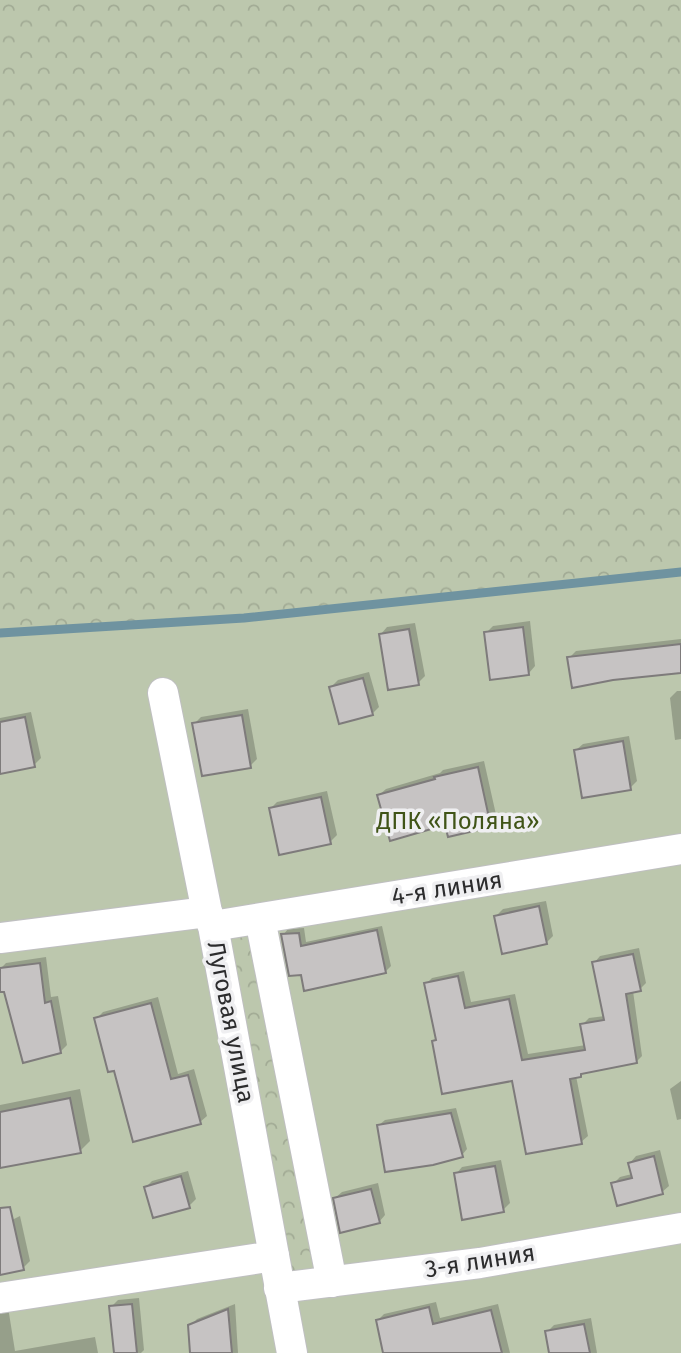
<svg xmlns="http://www.w3.org/2000/svg" width="681" height="1353" font-family="'Fira Sans',sans-serif">
<defs>
<pattern id="forest-crowns" width="20" height="18" patternUnits="userSpaceOnUse" patternTransform="scale(1.75)"><rect width="20" height="18" fill="#bcc7ad"/><path d="M2 6a3 3 0 1 1 6 0M12 15a3 3 0 1 1 6 0" fill="none" stroke="#a2ab95"/></pattern>
</defs>
<rect width="100%" height="100%" fill="#efeff1"/>
<g fill="url(#forest-crowns)">
<polygon points="0,0 681,0 681,572 155,624 0,632"/>
<polygon points="262,926 327,1282 284,1287 214,933"/>
</g>
<path fill="#bcc7ad" fill-rule="evenodd" d="M681,572V1353H0V632L155,624ZM262,926L327,1282L284,1287L214,933Z"/>
<g fill="#0003">
<polygon points="530,621 535,666 529,673 486,633 493,626"/>
<polygon points="415,623 425,676 418,683 381,634 387,627"/>
<polygon points="681,639 681,671 569,658 576,651"/>
<polygon points="369,672 379,707 372,714 331,687 338,680"/>
<polygon points="677,691 681,691 681,739 675,740 670,698"/>
<polygon points="248,709 257,759 250,766 194,724 201,717"/>
<polygon points="31,712 41,758 34,765 0,772 0,718"/>
<polygon points="629,736 637,781 630,788 576,750 583,744"/>
<polygon points="484,761 497,819 491,826 379,795 386,789 440,773 443,770"/>
<polygon points="327,791 337,835 330,842 270,809 277,802"/>
<polygon points="546,901 553,936 546,943 496,916 503,909"/>
<polygon points="382,926 391,966 385,972 302,973 283,935 288,929 304,928 306,942"/>
<polygon points="639,948 646,983 640,989 633,991 642,1056 636,1062 584,1072 576,1076 588,1136 581,1142 513,1079 434,1041 438,1037 426,984 432,978 464,971 471,1002 515,994 528,1054 586,1045 582,1025 589,1018 605,1016 594,963 600,956"/>
<polygon points="46,957 51,997 58,996 67,1045 60,1052 0,975 0,969 6,963"/>
<polygon points="158,997 178,1074 194,1069 207,1116 200,1122 115,1069 96,1019 103,1012"/>
<polygon points="681,1081 681,1119 677,1120 670,1089"/>
<polygon points="80,1089 90,1141 80,1151 0,1164 0,1105"/>
<polygon points="456,1108 467,1149 462,1155 379,1125 385,1120"/>
<polygon points="660,1150 669,1186 662,1192 613,1184 620,1177 632,1174 630,1163 636,1156"/>
<polygon points="501,1160 510,1203 503,1210 456,1174 462,1167"/>
<polygon points="188,1171 196,1199 189,1206 146,1187 152,1181"/>
<polygon points="378,1183 385,1215 379,1222 335,1198 342,1192"/>
<polygon points="20,1216 30,1261 23,1268 0,1261 0,1226"/>
<polygon points="139,1298 144,1350 141,1353 116,1353 111,1307 118,1300"/>
<polygon points="436,1302 440,1318 498,1304 510,1353 385,1353 377,1321 384,1314"/>
<polygon points="235,1304 238,1353 192,1353 190,1326 197,1319"/>
<polygon points="8,1307 15,1351 95,1337 98,1353 0,1353 0,1309"/>
<polygon points="591,1318 597,1353 551,1353 547,1332 554,1325"/>
</g>
<g fill="none" stroke-linecap="round" stroke-linejoin="round">
<polyline stroke="#6f93a0" stroke-width="9" points="0,633 244,618 681,572"/>
</g>
<g fill="#c6c3c3" stroke="#7e7b7b" stroke-width="2">
<polygon points="523,627 529,675 490,680 484,632"/>
<polygon points="409,629 419,685 388,690 379,634"/>
<polygon points="681,644 681,673 613,680 572,688 567,657"/>
<polygon points="363,678 373,715 339,724 329,687"/>
<polygon points="242,715 251,768 202,776 192,723"/>
<polygon points="25,717 35,767 0,774 0,722"/>
<polygon points="623,741 631,790 582,798 574,750"/>
<polygon points="478,767 491,827 448,837 445,825 390,841 377,795 435,779 434,777"/>
<polygon points="321,797 331,844 279,855 269,808"/>
<polygon points="539,906 547,944 502,954 494,916"/>
<polygon points="377,930 386,973 304,991 301,975 289,976 281,934 299,933 301,946"/>
<polygon points="633,954 641,991 626,994 637,1063 581,1074 581,1077 570,1079 582,1144 526,1154 512,1081 442,1094 432,1041 436,1040 424,983 458,976 465,1008 509,999 522,1060 585,1050 580,1024 604,1020 592,962"/>
<polygon points="40,963 45,1003 51,1001 61,1053 23,1063 4,992 0,992 0,968"/>
<polygon points="151,1003 171,1079 188,1075 201,1124 133,1142 114,1071 108,1072 94,1018"/>
<polygon points="70,1098 81,1153 0,1168 0,1112"/>
<polygon points="451,1113 463,1157 433,1165 385,1172 377,1125"/>
<polygon points="654,1156 663,1194 617,1206 611,1183 632,1178 628,1163"/>
<polygon points="495,1166 504,1212 462,1220 454,1173"/>
<polygon points="181,1176 190,1208 153,1218 144,1187"/>
<polygon points="371,1189 380,1223 340,1233 333,1198"/>
<polygon points="10,1207 24,1270 0,1275 0,1208"/>
<polygon points="132,1304 137,1353 114,1353 109,1306"/>
<polygon points="429,1307 433,1324 491,1310 502,1353 383,1353 376,1320"/>
<polygon points="228,1309 232,1353 190,1353 188,1325"/>
<polygon points="584,1324 590,1353 549,1353 545,1331"/>
</g>
<g fill="none" stroke-linecap="round" stroke-linejoin="round">
<g stroke="#bfbfc1" stroke-width="32">
<g id="minor">
<polyline points="163,693 207,912 213,926 292,1353"/>
<polyline points="260,919 332,1282"/>
<polyline points="213,926 681,849"/>
<polyline points="0,938 207,912"/>
<polyline points="279,1288 480,1263 681,1228"/>
<polyline points="0,1298 274,1256"/>
</g>
</g>
<use href="#minor" stroke="#fff" stroke-width="30"/>
</g>
<g text-anchor="middle" stroke-width="7" stroke-linejoin="round" paint-order="stroke">
<g font-size="24" fill="#405417" stroke="#efeff1">
<text x="458" y="829">ДПК «Поляна»</text>
</g>
<g font-size="24" fill="#2c2c2d" stroke="#efeff1">
<text transform="translate(447 888) rotate(-9)" y="8">4-я линия</text>
<text transform="translate(231 1022) rotate(79)" y="8">Луговая улица</text>
<text transform="translate(480 1261) rotate(-9)" y="8">3-я линия</text>
</g>
</g>
</svg>
